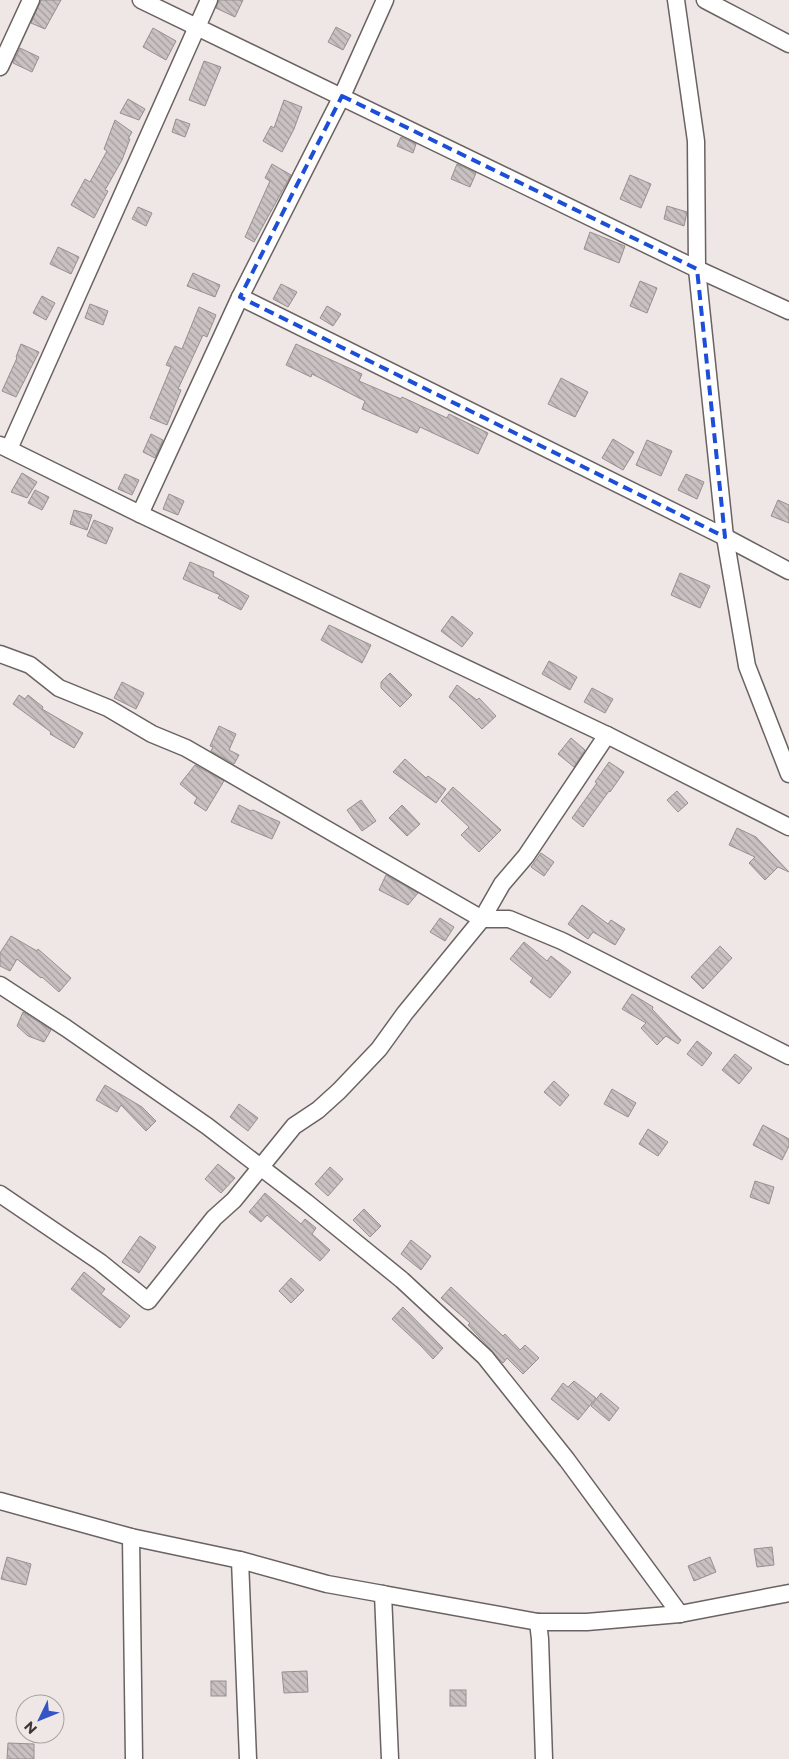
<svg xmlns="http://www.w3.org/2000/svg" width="789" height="1759" font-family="Montserrat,sans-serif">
<defs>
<pattern id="building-back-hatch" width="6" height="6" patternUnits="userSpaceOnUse" patternTransform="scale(1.25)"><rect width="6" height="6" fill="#c9c1c2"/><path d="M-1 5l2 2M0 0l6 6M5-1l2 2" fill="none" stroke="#a49e9f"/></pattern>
</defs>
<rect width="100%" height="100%" fill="#efe7e6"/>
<g fill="url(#building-back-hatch)" stroke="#978f90">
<polygon points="41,0 61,0 45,29 31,23"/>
<polygon points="219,0 243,0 235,17 216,8"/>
<polygon points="336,27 351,35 343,50 328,42"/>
<polygon points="153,28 176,41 166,60 143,47"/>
<polygon points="20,48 39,57 32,72 13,63"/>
<polygon points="204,61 221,67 205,106 189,100"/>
<polygon points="128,99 145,109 139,120 120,113"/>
<polygon points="284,100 302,107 294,129 282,152 263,141 271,126 274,128"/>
<polygon points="176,119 190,124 185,137 172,132"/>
<polygon points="115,120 132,132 128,139 130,139 122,160 105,190 108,191 94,218 71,205 85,179 90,182 107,151 104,149"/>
<polygon points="401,137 416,144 413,153 397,146"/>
<polygon points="272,164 291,175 254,242 245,237 270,181 265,178"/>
<polygon points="457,164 476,173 470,187 451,179"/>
<polygon points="630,175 651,184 641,208 620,199"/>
<polygon points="667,206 687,212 684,226 664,219"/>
<polygon points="138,207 152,213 146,226 132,219"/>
<polygon points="590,232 625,246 619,263 584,249"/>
<polygon points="58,247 79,257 71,274 50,264"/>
<polygon points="193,273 220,285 215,297 187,286"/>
<polygon points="640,281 657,288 647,313 630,306"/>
<polygon points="281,284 297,292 288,307 273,299"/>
<polygon points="42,296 55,303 46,320 33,313"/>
<polygon points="90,304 108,311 103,325 85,318"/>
<polygon points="327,306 341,314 333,326 320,318"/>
<polygon points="199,307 216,315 207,337 203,335 178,389 181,390 167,425 150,418 171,367 166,365 175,346 182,349"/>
<polygon points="21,344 39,352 16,397 2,391 17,358 16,357"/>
<polygon points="296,344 362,374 359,381 401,399 402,397 447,418 449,414 488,433 478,454 420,427 417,433 362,409 365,401 312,374 311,377 286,365"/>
<polygon points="561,378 588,392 575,417 548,404"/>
<polygon points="151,434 163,440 155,458 143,452"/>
<polygon points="613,439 634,452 623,470 602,458"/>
<polygon points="647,440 672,451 661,476 636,465"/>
<polygon points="22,473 37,482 27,498 11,492"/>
<polygon points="125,474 139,480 132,495 118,489"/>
<polygon points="686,474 704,482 697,499 678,490"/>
<polygon points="35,490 49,497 42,510 28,503"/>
<polygon points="169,494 184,501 178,515 163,509"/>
<polygon points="778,500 789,505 789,523 771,516"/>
<polygon points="74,510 92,515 87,530 70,524"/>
<polygon points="94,520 113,528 106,544 87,536"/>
<polygon points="190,562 214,572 213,576 249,596 241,610 218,598 220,595 183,579"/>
<polygon points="680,573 710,586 700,608 671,595"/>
<polygon points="452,616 473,633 462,647 441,631"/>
<polygon points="329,625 371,645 362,663 321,640"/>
<polygon points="549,661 577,677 570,690 542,674"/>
<polygon points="390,673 412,695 400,707 381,688 381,682"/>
<polygon points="122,682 144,693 136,709 114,698"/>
<polygon points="457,685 477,700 479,698 496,716 482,729 456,703 449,697"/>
<polygon points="592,688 613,699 605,713 584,702"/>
<polygon points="19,695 25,699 28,695 43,707 42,709 83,733 74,748 50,734 51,732 13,704"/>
<polygon points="219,726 236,734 229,750 239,755 234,764 211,751 213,747 210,746"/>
<polygon points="571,738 585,750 574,767 558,754"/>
<polygon points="405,759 426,778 428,776 446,789 436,803 393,772"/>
<polygon points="609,762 624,772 610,792 609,791 583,827 572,818 597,783 595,782"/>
<polygon points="195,765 224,781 206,811 194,803 197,798 180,784"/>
<polygon points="453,787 501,830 479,852 461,835 469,827 441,801"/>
<polygon points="677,791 688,803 678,812 667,800"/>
<polygon points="361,800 376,821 362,831 347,810"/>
<polygon points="239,805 251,811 253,810 280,822 272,839 231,822"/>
<polygon points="402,805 420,824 407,836 389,818"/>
<polygon points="737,828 756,837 789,872 778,867 765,880 749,863 755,857 729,845"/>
<polygon points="541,853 554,862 544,876 531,867"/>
<polygon points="386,875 418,893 408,905 379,890"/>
<polygon points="582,905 608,924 611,920 625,929 615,945 593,932 588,939 568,924"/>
<polygon points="440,918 454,927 445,941 430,932"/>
<polygon points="11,936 37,951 38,949 71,978 59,992 42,977 41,978 17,959 10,971 0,966 0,953"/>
<polygon points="524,942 547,961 551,956 571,972 550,998 530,982 533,978 510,959"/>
<polygon points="720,946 732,958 703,989 691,977"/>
<polygon points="632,994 653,1007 652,1009 681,1040 678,1044 666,1036 657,1045 641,1028 646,1023 622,1009"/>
<polygon points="23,1012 51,1030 44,1042 28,1036 17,1026"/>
<polygon points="697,1041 712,1053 702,1066 687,1054"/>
<polygon points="735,1054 752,1068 739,1084 722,1070"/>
<polygon points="554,1081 569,1095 560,1106 544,1092"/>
<polygon points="105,1085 142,1107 156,1121 146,1131 121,1105 117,1112 96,1100"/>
<polygon points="612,1089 636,1103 628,1117 604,1104"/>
<polygon points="239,1104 258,1118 248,1131 230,1117"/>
<polygon points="763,1125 789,1139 789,1146 782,1160 753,1145"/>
<polygon points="648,1129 668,1142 658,1156 639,1144"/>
<polygon points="218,1164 235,1178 221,1193 205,1179"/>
<polygon points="330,1167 343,1179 328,1196 315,1184"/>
<polygon points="755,1181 774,1187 769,1204 750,1197"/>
<polygon points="265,1193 301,1224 305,1219 316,1228 312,1234 330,1250 320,1261 267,1215 261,1222 249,1212"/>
<polygon points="364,1209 381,1226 370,1237 353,1220"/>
<polygon points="140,1236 156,1247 139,1273 122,1262"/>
<polygon points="411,1240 431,1256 421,1270 401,1254"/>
<polygon points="84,1272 105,1289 101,1294 130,1316 120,1328 71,1289"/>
<polygon points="291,1278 304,1290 291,1303 279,1291"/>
<polygon points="451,1287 503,1336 505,1334 520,1350 525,1345 539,1358 523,1374 507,1358 503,1363 468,1325 470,1323 441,1298"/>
<polygon points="403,1307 443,1348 433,1359 421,1346 392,1319"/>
<polygon points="574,1381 596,1398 578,1420 551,1399 563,1383 568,1387"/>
<polygon points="601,1393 619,1408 609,1421 591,1406"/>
<polygon points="772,1547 774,1565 757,1567 754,1549"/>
<polygon points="7,1557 31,1564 26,1585 1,1579"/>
<polygon points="710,1557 716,1572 694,1581 688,1566"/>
<polygon points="307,1671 308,1692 284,1693 282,1672"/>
<rect x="211" y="1681" width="15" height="15"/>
<rect x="450" y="1690" width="16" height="16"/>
<polygon points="8,1743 34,1744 34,1759 7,1759"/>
</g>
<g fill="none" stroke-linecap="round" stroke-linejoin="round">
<g stroke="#6a6362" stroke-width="19">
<g id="street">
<polyline points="141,0 697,269 789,311"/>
<polyline points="676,0 696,141 697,269 725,537 747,666 789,774"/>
<polyline points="705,0 789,44"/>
<polyline points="0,67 31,0"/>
<polyline points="240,297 725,537 789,571"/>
<polyline points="0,445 140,514 607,735 789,827"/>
<polyline points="9,449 209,0"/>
<polyline points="140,514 240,297 342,96 385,0"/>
<polyline points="0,654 30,665 59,688 108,708 152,734 186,748 482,919 509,919 562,941 789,1056"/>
<polyline points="0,985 66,1028 207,1126 306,1202 402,1280 485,1357 567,1460 680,1614"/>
<polyline points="0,1194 100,1262 148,1301 214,1218 234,1200 294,1126 318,1110 339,1091 379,1049 405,1013 482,919 502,884 526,856 607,735"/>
<polyline points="0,1501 131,1537 240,1560 248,1759"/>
<polyline points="131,1537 134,1759"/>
<polyline points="240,1560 327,1584 383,1594 390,1759"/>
<polyline points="383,1594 538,1622 587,1622 680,1614 789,1593"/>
<polyline points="538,1622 540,1639 544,1759"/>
</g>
</g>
<use href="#street" stroke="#fff" stroke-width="16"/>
</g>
<path fill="none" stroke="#1d4ed8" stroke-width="4" stroke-dasharray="10 6" stroke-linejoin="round" d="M342,96L697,269L725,537L240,297Z"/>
<g transform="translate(40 1719) rotate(227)"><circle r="24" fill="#efe7e6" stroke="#a7a1a0"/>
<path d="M0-4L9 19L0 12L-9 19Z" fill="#3355c5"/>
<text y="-8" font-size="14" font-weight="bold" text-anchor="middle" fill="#3c3938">N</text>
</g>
</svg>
